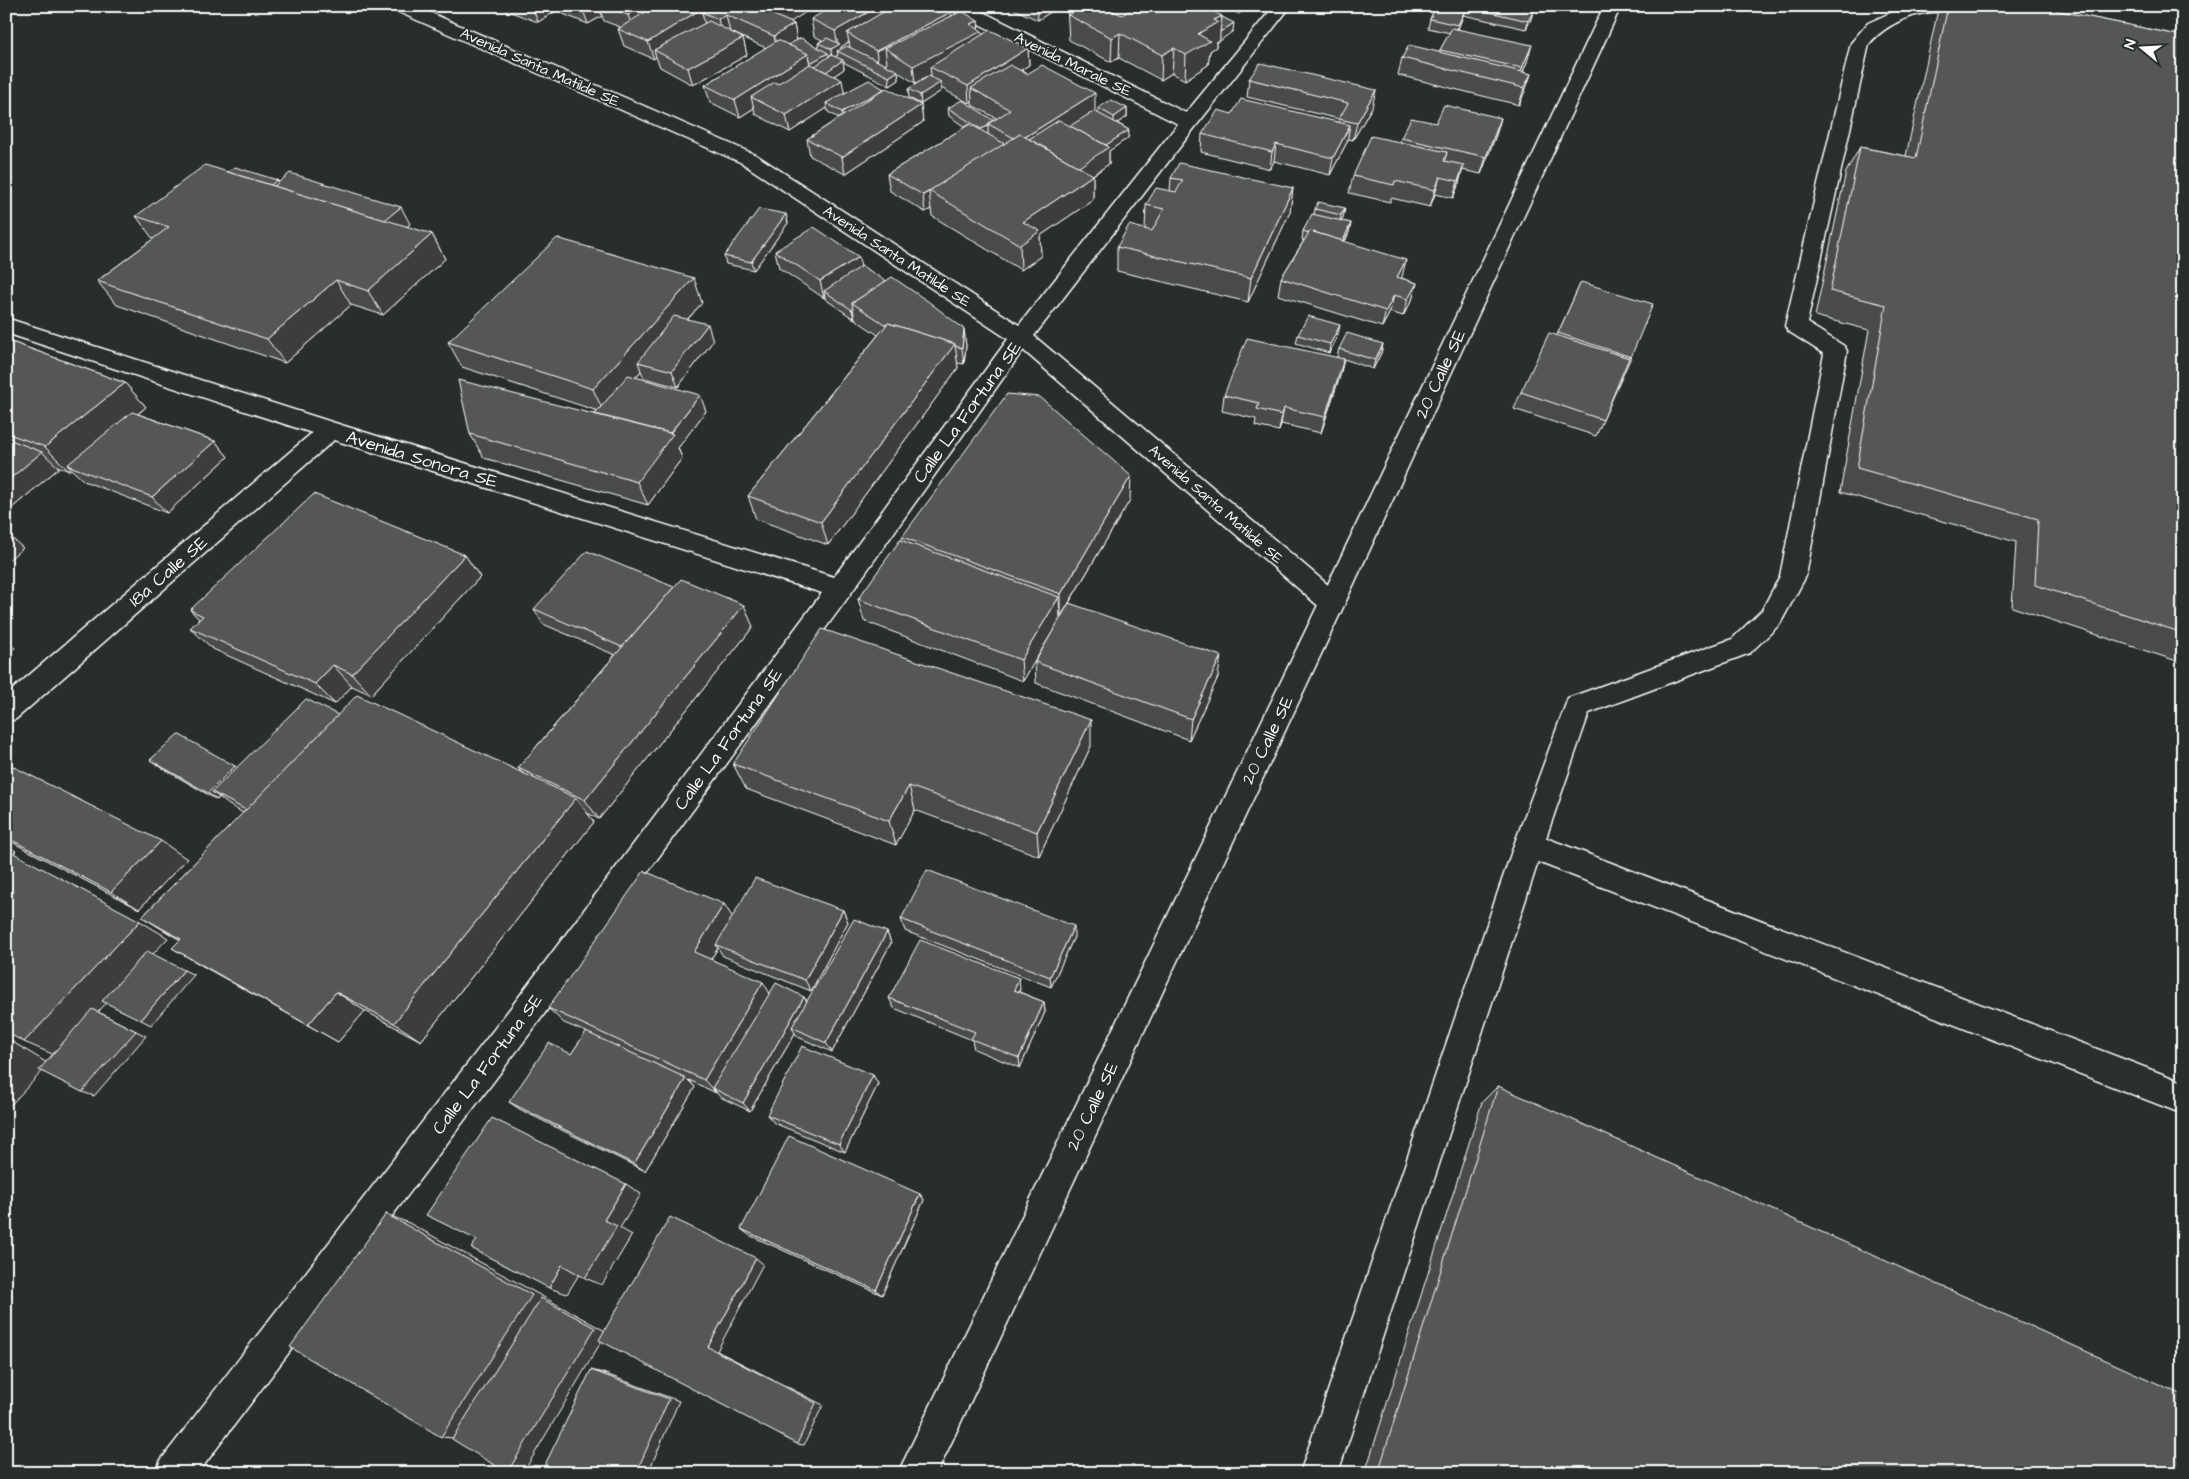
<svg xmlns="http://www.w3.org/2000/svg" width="2189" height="1479" font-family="'Architects Daughter',sans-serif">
<rect width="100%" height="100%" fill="#2a2d2e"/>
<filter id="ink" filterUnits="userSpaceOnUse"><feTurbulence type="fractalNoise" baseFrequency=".02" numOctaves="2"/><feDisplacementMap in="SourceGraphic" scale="10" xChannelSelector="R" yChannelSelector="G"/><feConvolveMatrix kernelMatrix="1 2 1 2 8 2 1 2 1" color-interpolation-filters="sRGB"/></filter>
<g filter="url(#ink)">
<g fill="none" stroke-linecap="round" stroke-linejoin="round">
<g stroke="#fff" stroke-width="3">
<path id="service" d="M1906,6H1970L1984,9L1987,13L1984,17C1972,20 1961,14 1949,12C1920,9 1888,22 1869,44L1807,323L1844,346L1847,351L1806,576L1780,624L1750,653L1589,713L1546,838L2183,1082V1114L1538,862L1338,1473H1300L1514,845L1568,698L1732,639L1762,610L1780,576L1824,354L1788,331L1785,326L1851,43L1868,23Z"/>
</g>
<g stroke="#fff" stroke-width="3">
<polygon id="minor" points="392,6 415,6 756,155 1019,325 1178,124 951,10 949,6 971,6 1186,113 1274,6 1291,6 1196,126 1034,336 1341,596 1345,603 1341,610 1332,613 1323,610 1023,350 849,596 534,1028 198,1473 155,1473 161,1460 512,1006 822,593 334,440 16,719 6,722 6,695 312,433 6,333 6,318 338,424 834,577 1008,339 742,163 394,10"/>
</g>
<g stroke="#fff" stroke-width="3">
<polygon id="tertiary" points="1604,6 1621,6 1345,603 937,1473 898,1473 1319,603"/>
</g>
<use href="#service" fill="#2a2d2e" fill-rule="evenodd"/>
<use href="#minor" fill="#2a2d2e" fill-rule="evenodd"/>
<use href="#tertiary" fill="#2a2d2e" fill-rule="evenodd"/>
</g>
<g fill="#494b4c" stroke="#fff" fill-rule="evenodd">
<path d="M504,6H815L790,22L794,24L797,40L819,48L818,43L822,40L814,36L811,19L952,16L978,21V29L983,34L1028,48L1029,65L1021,70L1095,111L1070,126L1098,114V108H1127V117L1117,123L1129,130L1128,138L1109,151V164L1093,175V200L1040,236L1041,256L1021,270L932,216L931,209L925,212L890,191L887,174L965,127L949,116L948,108L993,120L996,118L972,105V101L969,103L941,88V91L921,104L909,98L908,89L931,77V75L915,83L898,72L899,80L890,86L843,62L844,69L834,76L845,93L884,89L921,105L923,122L845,174L810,156L807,139L839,118L828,112L827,108L790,132L755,114L754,108L740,117L710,102L705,85L766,48L731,32L743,38L747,55L693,85L660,67L656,57L654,59L624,46L618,29L620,27L604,21L602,16L588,24L563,14L561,8L538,22L505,10ZM849,42L850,47L841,49V47Z"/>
<polygon points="1007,6 1060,6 1038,20"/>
<polygon points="1067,6 1248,6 1239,14 1222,7 1215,13 1222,17 1233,31 1216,42 1216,47 1210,51 1208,65 1185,80 1172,73 1161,80 1119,58 1111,62 1069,40"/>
<polygon points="1425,6 1451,6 1451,7 1458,9 1459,6 1517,6 1531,19 1526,29 1463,15 1458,29 1527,62 1523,72 1531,74 1525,91 1519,105 1398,75 1402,58 1440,52 1440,50 1450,33 1428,28 1430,19 1435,8"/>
<polygon points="1941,6 2035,6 2183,36 2183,663 2012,607 2016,542 1840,492 1869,330 1815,316 1846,172 1860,147 1906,156 1937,14"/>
<polygon points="1249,79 1372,107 1353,140 1348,139 1347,142 1330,175 1274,161 1270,169 1201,152 1202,134 1232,114 1339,123 1339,119 1247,97"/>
<polygon points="1501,118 1496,135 1481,174 1462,170 1459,183 1453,198 1435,194 1430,207 1391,198 1390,202 1349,193 1353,176 1400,142 1401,138 1436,123"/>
<polygon points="228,172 277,180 279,182 410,224 407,227 432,234 445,259 383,315 351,305 285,363 117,305 97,281 153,239 136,216"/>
<polygon points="1171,178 1293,188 1290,212 1248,302 1117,271 1117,247 1145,229 1146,205 1170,191"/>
<polygon points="1345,208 1343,217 1341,221 1351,223 1349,232 1345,242 1402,277 1401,278 1417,283 1412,300 1403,316 1390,312 1382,327 1278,295 1281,278 1304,240 1302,240 1303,231 1314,214 1315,209"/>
<polygon points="786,214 788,223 754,270 726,264 724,256"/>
<polygon points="775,251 861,267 886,281 964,329 966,346 964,364 957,363 958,368 828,545 756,519 748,496 878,335 856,320 855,318 854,319 825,299 825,297 824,298 779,268"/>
<polygon points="1581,282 1631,357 1596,436 1514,409 1521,392 1557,335"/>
<polygon points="702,303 688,319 713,341 678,387 644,378 641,371 636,377 706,411 678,448 682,458 648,505 484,458 470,434 595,414 598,411 462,367 448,342"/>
<polygon points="1338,334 1329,353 1296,343 1298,335"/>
<polygon points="6,340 125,383 146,407 138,414 215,441 228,457 167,513 84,481 71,469 69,471 57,466 59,468 6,513"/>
<polygon points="1383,344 1381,353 1373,369 1344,359 1340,376 1321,433 1281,424 1279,431 1255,426 1256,419 1222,411 1224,395 1337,357 1339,349"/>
<polygon points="1130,500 1069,603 1218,677 1189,740 1036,683 1035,662 1042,649 1023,681 864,621 858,599 902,540 902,537"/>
<polygon points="465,555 480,577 371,695 352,686 335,704 213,649 190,628 199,619 190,610"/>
<polygon points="534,609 753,627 599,819 587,813 594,822 421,1041 365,1011 338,1042 206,968 172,948 180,940 142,917 243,813 229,805 219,797 217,800 159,766 150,760 237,768 338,715 522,773 518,768 615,655 543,624"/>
<polygon points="1091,746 1039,856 915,810 896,845 746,789 733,764"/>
<polygon points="6,763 187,859 139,909 6,839"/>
<polygon points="724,904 732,917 843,910 848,922 811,991 723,956 718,948 711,959 770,993 804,997 807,1001 887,932 891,943 832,1052 798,1037 795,1033 750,1111 720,1097 716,1092 716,1093 689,1080 695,1087 645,1171 521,1110 509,1102 571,1054 586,1032 564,1023 548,1008"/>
<polygon points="901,919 1074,937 1051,987 905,931"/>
<polygon points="1020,989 1019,992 1044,1002 1045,1012 1020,1068 974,1049 972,1040 894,1008 889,998"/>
<polygon points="873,1075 878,1084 845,1152 774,1123 767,1115"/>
<polygon points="1498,1086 2183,1473 1365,1473 1482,1102"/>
<polygon points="920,1194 924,1200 882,1295 749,1235 741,1229"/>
</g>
<g fill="#3c3d3e" stroke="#fff">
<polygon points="532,6 561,6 561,8 538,22"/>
<polygon points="584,6 599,6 602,16 588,24 582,7"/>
<polygon points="642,6 672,6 634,32 628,15"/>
<polygon points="706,6 707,6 709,15 702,12 705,26 654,50 656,57 654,59 648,42"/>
<polygon points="785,6 815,6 777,31 773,14"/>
<polygon points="879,6 901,6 847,33 849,42 841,47 841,52 837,51 838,55 832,58 831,49 838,45 835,31"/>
<polygon points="1037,6 1060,6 1038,20"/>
<polygon points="1119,6 1134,6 1133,23 1112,10"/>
<polygon points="1210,6 1222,6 1222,7 1209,17"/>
<polygon points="1240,6 1248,6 1239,14"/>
<polygon points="1465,10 1462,19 1456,34 1458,25"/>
<polygon points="1534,10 1531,19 1526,29 1528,21"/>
<polygon points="951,12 953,29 885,48 887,63 879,68 876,51"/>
<polygon points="726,15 730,32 722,36 718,19"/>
<polygon points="1222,16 1220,41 1216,42 1216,47 1210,51 1208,65 1185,80 1186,55 1198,34 1214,20"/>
<polygon points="978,21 979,33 982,31 984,48 930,67 931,75 915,83 913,66 970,24"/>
<polygon points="1234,23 1233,31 1220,41 1220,32"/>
<polygon points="794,24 797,41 778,53 774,36"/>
<polygon points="1120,33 1119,58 1111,62 1112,38"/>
<polygon points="743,38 747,55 693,85 688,68"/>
<polygon points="1532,45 1527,62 1517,85 1522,68"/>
<polygon points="1028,48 1029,65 982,94 971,88 972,101 969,103 968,86"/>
<polygon points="1174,48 1172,73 1161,80 1162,55"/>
<polygon points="828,53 830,62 813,69 812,62"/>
<polygon points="808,54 811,71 751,97 754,108 740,117 735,100"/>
<polygon points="843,60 844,69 825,82 824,73"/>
<polygon points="898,71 899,80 890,86 889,77"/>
<polygon points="1531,74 1525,91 1519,105 1524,88"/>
<polygon points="842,80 845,97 826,103 827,108 790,132 786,115"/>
<polygon points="941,82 941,91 921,104 920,95"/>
<polygon points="884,89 843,121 842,112"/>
<polygon points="1376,90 1372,107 1353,140 1357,123"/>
<polygon points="1095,93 1095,111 1036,148 1019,141"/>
<polygon points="921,105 923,122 845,174 842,157"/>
<polygon points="1127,108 1127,117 1114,125 1114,117"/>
<polygon points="1501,118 1496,135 1481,174 1486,157"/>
<polygon points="1350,125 1347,142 1330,175 1333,158"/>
<polygon points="988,126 988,134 982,138 981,129"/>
<polygon points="1129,130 1128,138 1109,151 1109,164 1076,186 1075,169 1103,147"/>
<polygon points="1276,144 1274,161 1270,169 1272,152"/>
<polygon points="1447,152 1435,194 1430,207 1444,161"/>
<polygon points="1464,165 1459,183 1453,198 1458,181"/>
<polygon points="1093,175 1093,200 1040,236 1041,256 1021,270 1020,245 1023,222"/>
<polygon points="277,180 283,189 259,194"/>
<polygon points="1293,188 1290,212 1248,302 1251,278"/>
<polygon points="929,192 931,209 925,212 923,195"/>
<polygon points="401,207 410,224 389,241 379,224"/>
<polygon points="1345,208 1343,217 1340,224 1341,215"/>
<polygon points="786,214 788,223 754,270 751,262"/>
<polygon points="1351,223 1349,232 1341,249 1343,241"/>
<polygon points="432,234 445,259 383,315 368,291"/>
<polygon points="859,257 862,274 824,291 825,297 824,298 820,281"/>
<polygon points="1406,260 1402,277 1393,294 1397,277"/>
<polygon points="694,278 702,303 647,364 638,362 641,371 604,413 593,389"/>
<polygon points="336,280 351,305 285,363 267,339"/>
<polygon points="1417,283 1412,300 1403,316 1408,299"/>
<polygon points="1394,295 1390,312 1382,327 1386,311"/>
<polygon points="853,309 855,318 854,319 852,310"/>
<polygon points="708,324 713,341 678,387 672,371"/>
<polygon points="1340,325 1338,334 1329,353 1330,344"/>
<polygon points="964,329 966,346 964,364 962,348"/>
<polygon points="955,344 958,368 828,545 821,522"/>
<polygon points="1383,344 1381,353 1373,369 1375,360"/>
<polygon points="1344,359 1340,376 1321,433 1325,417"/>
<polygon points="125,383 146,407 73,467 67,465 71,469 69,471 45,447"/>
<polygon points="700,395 706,411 678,448 682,458 648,505 637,482 668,436"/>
<polygon points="1284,408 1281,424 1279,431 1282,415"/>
<polygon points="215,441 228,457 167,513 152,497"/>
<polygon points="42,452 59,468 6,513 6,482"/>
<polygon points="1131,476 1130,500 1061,616 1061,594"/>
<polygon points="6,533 23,548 6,562"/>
<polygon points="465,555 480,577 371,695 352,674"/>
<polygon points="1059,597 1060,619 1023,681 1021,660"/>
<polygon points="744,605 753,627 599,819 585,800"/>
<polygon points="6,642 15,648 6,656"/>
<polygon points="1221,656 1218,677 1189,740 1191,719"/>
<polygon points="333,665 352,686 335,704 315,684"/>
<polygon points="1091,720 1091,746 1039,856 1037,832"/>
<polygon points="235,766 243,773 212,792 219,797 217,800 208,793"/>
<polygon points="909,786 915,810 896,845 889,821"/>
<polygon points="576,798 594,822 421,1041 394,1023"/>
<polygon points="161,841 187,859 139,909 111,892"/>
<polygon points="6,845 16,851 6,861"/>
<polygon points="724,904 735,921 716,945 718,948 705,968 694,952"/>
<polygon points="843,910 848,922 811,991 805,980"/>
<polygon points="140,921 168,938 98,1012 146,1036 94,1096 82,1092 57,1056 24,1042"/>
<polygon points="1074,926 1074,937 1051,987 1050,977"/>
<polygon points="887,932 891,943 832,1052 826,1043"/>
<polygon points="184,970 194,975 151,1025 141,1020"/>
<polygon points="1019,978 1020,989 1015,1000 1014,990"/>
<polygon points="763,982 772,997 712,1088 716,1092 716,1093 704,1080"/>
<polygon points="336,992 365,1011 338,1042 308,1025"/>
<polygon points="804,997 810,1007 792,1027 795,1033 750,1111 743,1103"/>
<polygon points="1044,1002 1045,1012 1020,1068 1019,1058"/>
<polygon points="6,1038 49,1064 6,1110"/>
<polygon points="873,1075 878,1084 845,1152 839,1144"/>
<polygon points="686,1078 695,1087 645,1171 634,1164"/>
<polygon points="626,1184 641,1194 620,1228 632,1235 602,1285 585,1278 604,1220"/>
<polygon points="920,1194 924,1200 882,1295 876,1290"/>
<polygon points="386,1214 409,1223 607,1332 523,1473 508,1473 465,1439 441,1437"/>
<polygon points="756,1258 763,1264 717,1351 823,1405 804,1445 797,1444 708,1347"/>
<polygon points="562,1265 580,1273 567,1294 549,1288"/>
<polygon points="591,1370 603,1373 679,1401 648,1473 636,1473"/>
</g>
<g fill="#555758" stroke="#fff">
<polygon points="603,6 642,6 628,15"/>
<polygon points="655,6 706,6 648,42 618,29"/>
<polygon points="711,6 753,6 794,24 774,36 726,15 718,19 702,12"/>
<polygon points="756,6 785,6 773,14"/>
<polygon points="834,6 879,6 835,31 811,19"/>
<polygon points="894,6 942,6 951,12 876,51 847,33"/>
<polygon points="1081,6 1119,6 1112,10 1122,15 1137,6 1202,6 1222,16 1214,20 1218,22 1198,34 1210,41 1186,55 1174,48 1162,55 1120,33 1112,38 1068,15 1083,7"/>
<polygon points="1436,6 1445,6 1465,10 1458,25 1430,19"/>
<polygon points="1464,6 1517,6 1534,10 1528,21"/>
<polygon points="1948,6 2035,6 2183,36 2183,633 2035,585 2038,519 1857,468 1886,305 1830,291 1860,147 1916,158"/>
<polygon points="962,11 978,21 970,24 982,31 913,66 885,48"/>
<polygon points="1222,17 1234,23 1220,32"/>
<polygon points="709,21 743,38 688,68 654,50"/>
<polygon points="1452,28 1532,45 1522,68 1440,50"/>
<polygon points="990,30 1028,48 968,86 930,67"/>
<polygon points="801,38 828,53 812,62 809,60 808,54 788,45"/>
<polygon points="827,38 840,44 831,49 818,43"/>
<polygon points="778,40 808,54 735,100 705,85"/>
<polygon points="1409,45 1531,74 1524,88 1402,58"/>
<polygon points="847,46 898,71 889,77 837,51"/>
<polygon points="831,55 843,60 826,72 815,66"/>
<polygon points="1260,63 1376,90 1357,123 1339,119 1348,103 1249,79"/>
<polygon points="810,64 842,80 786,115 751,97 775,82 777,84"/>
<polygon points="1010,65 1027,74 1042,65 1095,93 1025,137 1020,134 1014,138 988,124 1010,110 971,88"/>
<polygon points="929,76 941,82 920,95 908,89"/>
<polygon points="869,80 884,89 842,112 826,103"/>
<polygon points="886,88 921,105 842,157 807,139"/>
<polygon points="1241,99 1350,125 1333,158 1276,144 1272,152 1202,134 1218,110 1232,114"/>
<polygon points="962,100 993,120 988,124 988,126 981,129 948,108"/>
<polygon points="1111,100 1127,108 1114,117 1098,108"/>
<polygon points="1444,105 1501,118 1486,157 1401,138 1411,118 1436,123"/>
<polygon points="1094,111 1129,130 1106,145 1070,126"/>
<polygon points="1059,120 1109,147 1079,167 1029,139"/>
<polygon points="970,124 1005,144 923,195 887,174"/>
<polygon points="1020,134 1093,175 1023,222 1040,231 1020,245 929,191"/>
<polygon points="1371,136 1447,152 1444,161 1464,165 1458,181 1440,177 1435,190 1395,181 1394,185 1353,176"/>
<polygon points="1179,163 1293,188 1251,278 1117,247 1129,225 1152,231 1164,209 1146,205 1156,188 1176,192 1183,180 1171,178"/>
<polygon points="205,165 432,234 368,291 336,280 267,339 97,281 169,227 136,216"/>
<polygon points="235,167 277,180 271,185 228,172"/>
<polygon points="290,173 401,207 385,220 274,186"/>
<polygon points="1318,202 1345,208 1341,215 1315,209"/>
<polygon points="759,209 786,214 751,262 724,256"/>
<polygon points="1312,214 1351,223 1343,241 1310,231 1309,233 1303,231"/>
<polygon points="814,227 859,257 820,281 775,251"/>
<polygon points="1310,231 1406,260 1397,277 1417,283 1408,299 1394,295 1386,311 1281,278"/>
<polygon points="557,238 694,278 593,389 448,342"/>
<polygon points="862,266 886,281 852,303 853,309 852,310 824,291"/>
<polygon points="892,277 929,302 964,329 962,348 955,346 955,344 888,323 886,325 852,303"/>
<polygon points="1581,282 1653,304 1631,357 1558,333"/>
<polygon points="674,316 708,324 672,371 638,362"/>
<polygon points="1308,316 1340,325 1330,344 1298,335"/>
<polygon points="888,323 955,344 821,522 748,496"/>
<polygon points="1347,333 1383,344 1375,360 1339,349"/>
<polygon points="1549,333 1629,358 1603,420 1521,392"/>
<polygon points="1247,338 1344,359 1325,417 1284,408 1282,415 1257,409 1259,403 1224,395"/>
<polygon points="6,340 125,383 45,447 6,433"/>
<polygon points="628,375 700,395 670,433 595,414"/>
<polygon points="458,380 673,434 637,482 470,434"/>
<polygon points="1007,394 1040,397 1131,476 1061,594 902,537"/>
<polygon points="132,412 215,441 152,497 67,465"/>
<polygon points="6,438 42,452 6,482"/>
<polygon points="314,494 465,555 352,674 333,665 315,684 190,628 203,616 190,610"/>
<polygon points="900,540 1059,597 1021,660 858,599"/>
<polygon points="587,551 674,587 622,647 534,609"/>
<polygon points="681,579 744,605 585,800 518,768"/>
<polygon points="1069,603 1221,656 1191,719 1035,662"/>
<polygon points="822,629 1091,720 1037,832 909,786 889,821 733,764"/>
<polygon points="357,695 576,798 394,1023 336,992 308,1025 172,948 181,939 142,917"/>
<polygon points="306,699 338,715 246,810 212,792"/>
<polygon points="178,734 235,766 208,793 150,760"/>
<polygon points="6,763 161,841 111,892 6,837"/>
<polygon points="6,849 140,921 24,1042 6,1032"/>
<polygon points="927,870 1074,926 1050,977 901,919"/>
<polygon points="644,871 724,904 694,952 763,982 704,1080 548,1008"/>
<polygon points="755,878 843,910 805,980 716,945"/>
<polygon points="854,919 887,932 826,1043 792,1027"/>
<polygon points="920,940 1019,978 1014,990 1044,1002 1019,1058 971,1039 975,1032 889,998"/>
<polygon points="147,951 184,970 141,1020 102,1001"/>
<polygon points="776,983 804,997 743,1103 712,1088"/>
<polygon points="92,1009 136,1031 82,1092 39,1070"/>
<polygon points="586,1032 686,1078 634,1164 509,1102 549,1043 571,1054"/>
<polygon points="802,1046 873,1075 839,1144 767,1115"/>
<polygon points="1498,1086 2183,1395 2183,1473 1378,1473"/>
<polygon points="492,1118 626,1184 604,1220 617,1226 585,1278 562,1265 549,1288 471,1248 477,1240 426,1215"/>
<polygon points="789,1136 920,1194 876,1290 741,1229"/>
<polygon points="386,1214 532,1295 441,1437 290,1347"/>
<polygon points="670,1217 756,1258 708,1347 816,1403 797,1444 599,1340"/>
<polygon points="541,1298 595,1328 507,1473 452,1439"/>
<polygon points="591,1370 669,1399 636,1473 541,1473"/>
</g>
</g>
<g text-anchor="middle" stroke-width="4" stroke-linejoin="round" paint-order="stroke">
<g font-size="15" fill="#fff" stroke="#2a2d2e">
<text transform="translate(1073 64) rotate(26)" y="5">Avenida Marale SE</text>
<text transform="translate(540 67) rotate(24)" y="5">Avenida Santa Matilde SE</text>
<text transform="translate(897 256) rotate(33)" y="5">Avenida Santa Matilde SE</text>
<text transform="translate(1216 504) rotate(41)" y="5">Avenida Santa Matilde SE</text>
</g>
<g font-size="18" fill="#fff" stroke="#2a2d2e">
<text transform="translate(1440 374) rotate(-65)" y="6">20 Calle SE</text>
<text transform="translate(967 412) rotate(-54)" y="6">Calle La Fortuna SE</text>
<text transform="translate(422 459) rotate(17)" y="6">Avenida Sonora SE</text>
<text transform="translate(168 571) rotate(-41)" y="6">18a Calle SE</text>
<text transform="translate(728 739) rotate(-54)" y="6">Calle La Fortuna SE</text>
<text transform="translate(1267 740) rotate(-64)" y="6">20 Calle SE</text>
<text transform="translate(487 1064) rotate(-53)" y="6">Calle La Fortuna SE</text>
<text transform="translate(1092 1106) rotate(-64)" y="6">20 Calle SE</text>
</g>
</g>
<rect width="2189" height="1479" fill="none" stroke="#2a2d2e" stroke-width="25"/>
<rect x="12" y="12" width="2164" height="1454" fill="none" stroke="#fff" stroke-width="2" filter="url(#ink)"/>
<g transform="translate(2142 48) rotate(288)" stroke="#2a2d2e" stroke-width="4" paint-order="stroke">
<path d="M0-4L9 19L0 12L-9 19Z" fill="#ffffff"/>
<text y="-8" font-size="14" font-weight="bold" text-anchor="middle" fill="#ffffff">N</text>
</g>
</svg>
